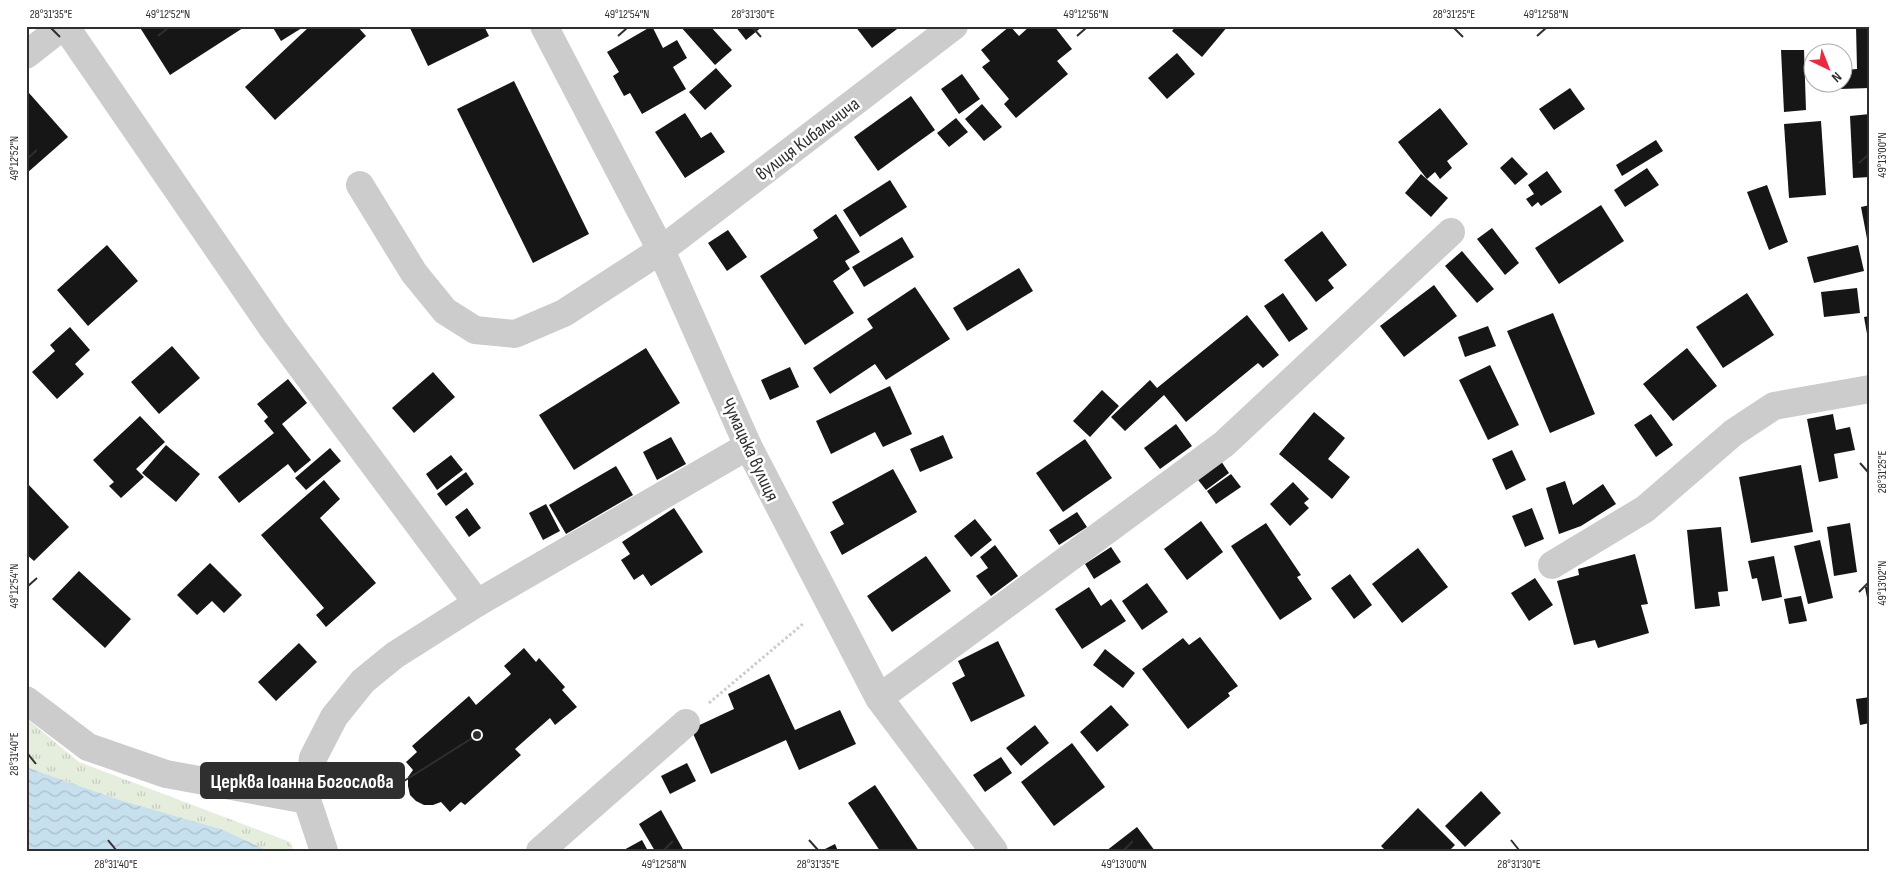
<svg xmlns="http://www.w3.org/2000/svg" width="1896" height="877" font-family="'Sofia Sans Condensed',sans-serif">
<defs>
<pattern id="grass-tufts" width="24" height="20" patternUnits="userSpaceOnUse" patternTransform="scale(1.25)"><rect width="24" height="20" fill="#e5eddc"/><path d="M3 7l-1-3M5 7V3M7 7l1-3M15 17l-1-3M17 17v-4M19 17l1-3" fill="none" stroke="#c5ccbd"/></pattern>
<pattern id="water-waves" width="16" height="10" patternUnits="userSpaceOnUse" patternTransform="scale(1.25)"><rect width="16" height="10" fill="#c7e0ed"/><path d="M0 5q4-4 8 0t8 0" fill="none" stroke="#abc0cc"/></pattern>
</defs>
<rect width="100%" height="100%" fill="#fff"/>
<polygon fill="url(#grass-tufts)" points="26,718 79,762 290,842 294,851 269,851 221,829 120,800 26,767"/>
<polygon fill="url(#water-waves)" points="26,767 120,800 221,829 269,851 26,851"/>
<g fill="#161616">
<polygon points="139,26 246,26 170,75"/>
<polygon points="272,26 305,26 281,41"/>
<polygon points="310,26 357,26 366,36 275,120 245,87"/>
<polygon points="409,26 484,26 489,36 428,66"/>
<polygon points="652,26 663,48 677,40 687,58 673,67 686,89 642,114 630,93 624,96 613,76 619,72 607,52"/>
<polygon points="680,26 710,26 732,50 715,65"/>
<polygon points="735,26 763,26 746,40"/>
<polygon points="855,26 901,26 872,48"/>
<polygon points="1010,26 1019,36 1030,26 1054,26 1072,49 1057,61 1068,74 1016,118 1004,104 1009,99 982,67 990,61 981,50"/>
<polygon points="1176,26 1228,26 1202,57 1172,31"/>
<polygon points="1856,26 1870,26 1870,88 1840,89 1840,82 1844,82 1844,70 1857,69"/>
<polygon points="1781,50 1804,50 1806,110 1784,112"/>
<polygon points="1177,53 1195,74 1167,99 1148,78"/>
<polygon points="716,68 732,86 705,110 689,92"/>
<polygon points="962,74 980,99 959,114 941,89"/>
<polygon points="514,81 589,234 533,263 457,109"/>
<polygon points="1570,88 1585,109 1554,130 1539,109"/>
<polygon points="29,93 68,137 27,173 26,96"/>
<polygon points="911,96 935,130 878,171 854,137"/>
<polygon points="982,104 1002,127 984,141 965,119"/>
<polygon points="1440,108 1468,144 1447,161 1452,168 1440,179 1435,172 1427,179 1398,142"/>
<polygon points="685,113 701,138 711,132 725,152 685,178 655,132"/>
<polygon points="1870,114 1870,177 1853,178 1850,116"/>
<polygon points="956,118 968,132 949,147 937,133"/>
<polygon points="1821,121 1826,195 1789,198 1784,124"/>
<polygon points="1656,140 1663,151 1622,176 1616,165"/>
<polygon points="1512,157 1528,174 1515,185 1500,168"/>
<polygon points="1647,168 1659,185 1625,207 1614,190"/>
<polygon points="1547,171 1562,192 1541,206 1538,202 1532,207 1526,199 1534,194 1528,185"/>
<polygon points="1421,174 1448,198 1431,217 1405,193"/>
<polygon points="890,180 907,207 860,237 843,210"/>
<polygon points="1767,185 1788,242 1769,250 1747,192"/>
<polygon points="1601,205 1624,241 1559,284 1535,248"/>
<polygon points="1870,205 1870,249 1869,249 1861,207"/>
<polygon points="836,214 860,252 845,261 850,269 833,281 854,313 805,345 760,276 818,238 813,230"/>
<polygon points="1492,228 1519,263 1505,275 1477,239"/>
<polygon points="728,230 747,257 727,271 708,243"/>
<polygon points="1322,231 1347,265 1328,280 1334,288 1316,302 1284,260"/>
<polygon points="902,237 914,257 864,287 852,267"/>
<polygon points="107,245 138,281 88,326 57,290"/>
<polygon points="1858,245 1864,271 1814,283 1807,257"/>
<polygon points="1462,251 1494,289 1477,303 1445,266"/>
<polygon points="1019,268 1033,291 967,331 953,308"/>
<polygon points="1434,285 1457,316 1404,357 1380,326"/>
<polygon points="915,287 950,339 886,380 875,364 830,394 813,368 873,328 867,319"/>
<polygon points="1857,288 1860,313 1824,317 1821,292"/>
<polygon points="1283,293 1308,329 1289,342 1264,306"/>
<polygon points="1747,293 1774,335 1723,368 1696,327"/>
<polygon points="1553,313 1595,414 1550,433 1507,331"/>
<polygon points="1247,315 1279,355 1263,368 1258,363 1186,422 1164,395 1125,431 1111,417 1150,380 1157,388"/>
<polygon points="1870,316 1870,345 1869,345 1864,317"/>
<polygon points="1488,326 1496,346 1465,357 1458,337"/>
<polygon points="70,327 90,350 75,364 84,374 57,399 32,372 55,351 50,345"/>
<polygon points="172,346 200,378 159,414 131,382"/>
<polygon points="646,348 680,403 574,470 539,415"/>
<polygon points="1687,348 1717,386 1673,421 1643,384"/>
<polygon points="1490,365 1519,425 1488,440 1459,380"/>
<polygon points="790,367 799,387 770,400 761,380"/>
<polygon points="433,372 455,397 414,433 392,408"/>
<polygon points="288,379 307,403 282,424 311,460 295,473 288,464 239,503 218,477 274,433 264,421 268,417 257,404"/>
<polygon points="890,386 912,434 883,447 875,432 831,454 816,421"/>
<polygon points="1102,390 1119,406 1090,437 1073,421"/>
<polygon points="1314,412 1345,438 1328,459 1350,477 1332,499 1279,454"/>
<polygon points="1651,414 1673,445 1656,457 1634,425"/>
<polygon points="1833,414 1836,430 1850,427 1855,450 1834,454 1838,478 1819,482 1807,419"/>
<polygon points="140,416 165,442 136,469 144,477 121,498 109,486 114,482 93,460"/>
<polygon points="1176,424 1192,446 1160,469 1144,448"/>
<polygon points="943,435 953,458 920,472 910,449"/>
<polygon points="671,437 686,464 657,480 643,452"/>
<polygon points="1085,439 1112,478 1063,512 1036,473"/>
<polygon points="166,445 200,474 176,502 142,473"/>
<polygon points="330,448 341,461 306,490 295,478"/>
<polygon points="1512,450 1526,480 1506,490 1492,459"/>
<polygon points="451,455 463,470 437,490 426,474"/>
<polygon points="1219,458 1229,473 1206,490 1195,476"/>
<polygon points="1801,465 1813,532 1751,543 1739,477"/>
<polygon points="616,466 633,495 566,534 549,505"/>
<polygon points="893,469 917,512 842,555 830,532 844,524 832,502"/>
<polygon points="466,472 474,484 446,506 437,494"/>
<polygon points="1231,474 1241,487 1216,504 1207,491"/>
<polygon points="324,480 340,499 320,518 376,583 326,627 316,615 324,608 261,535"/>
<polygon points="1565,481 1573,505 1603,484 1616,504 1581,526 1559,534 1546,488"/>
<polygon points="26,482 69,527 34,561 26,554"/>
<polygon points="1293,482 1309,499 1304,503 1309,508 1290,526 1270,504"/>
<polygon points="546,504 560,531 543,540 529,513"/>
<polygon points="467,508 481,528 469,537 455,517"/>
<polygon points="674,508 703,552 651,586 643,574 634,580 621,560 630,554 622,542"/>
<polygon points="1532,508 1544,539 1525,547 1512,516"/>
<polygon points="1077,512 1087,527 1059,545 1049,530"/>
<polygon points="975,519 992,540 971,557 954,536"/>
<polygon points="1201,521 1223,552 1187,580 1164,549"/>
<polygon points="1266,523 1301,575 1297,577 1312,599 1280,620 1231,546"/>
<polygon points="1850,523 1857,572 1834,576 1827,527"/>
<polygon points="1721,527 1728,591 1718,592 1720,606 1695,609 1687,530"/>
<polygon points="1820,540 1833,598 1808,604 1794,546"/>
<polygon points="995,545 1018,576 991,596 976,576 988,568 980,557"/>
<polygon points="1111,547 1121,562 1094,579 1085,564"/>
<polygon points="1418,548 1448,587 1402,623 1372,584"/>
<polygon points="1635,554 1648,604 1641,605 1649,633 1598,648 1595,640 1574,645 1557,581 1579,575 1578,569"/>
<polygon points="926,556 951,591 892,632 867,596"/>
<polygon points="1774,556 1782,597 1762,601 1757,578 1752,579 1748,561"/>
<polygon points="210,563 242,595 224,613 212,601 197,615 177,595"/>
<polygon points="79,571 131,619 105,648 52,599"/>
<polygon points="1350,574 1372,605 1354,619 1331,588"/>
<polygon points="1535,578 1553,605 1529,621 1511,593"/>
<polygon points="1147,583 1168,612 1142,630 1122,601"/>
<polygon points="1870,586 1870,608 1869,608 1865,587"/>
<polygon points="1089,587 1101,606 1111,599 1126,621 1082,649 1055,609"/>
<polygon points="1801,596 1807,621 1789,624 1784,599"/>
<polygon points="1200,637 1238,686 1228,693 1230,696 1188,729 1142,669 1183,638 1189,645"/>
<polygon points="998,641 1025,696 971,722 952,683 965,676 958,661"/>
<polygon points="299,643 317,662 276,701 258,682"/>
<polygon points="524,648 536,662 539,658 565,687 562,690 577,707 555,725 550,718 515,749 521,755 465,805 461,802 450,812 441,802 433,805 424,805 416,801 410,795 408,786 408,777 413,770 406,762 417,752 412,746 469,696 476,705 511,674 504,666"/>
<polygon points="1105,649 1135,673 1123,688 1093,665"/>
<polygon points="769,674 795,730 840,710 856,744 799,770 786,740 711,774 691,729 734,709 728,694"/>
<polygon points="1870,697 1870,723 1860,725 1856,699"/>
<polygon points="1111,705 1129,725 1097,752 1080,732"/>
<polygon points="1035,725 1049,743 1021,766 1006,748"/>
<polygon points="1072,743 1105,787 1054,826 1021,782"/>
<polygon points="1001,757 1012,773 985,792 973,775"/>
<polygon points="687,763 696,781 670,794 661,776"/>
<polygon points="875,785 919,851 880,851 848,803"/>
<polygon points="1481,791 1501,813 1465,847 1445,826"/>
<polygon points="1418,808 1455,845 1449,851 1386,851 1381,846"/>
<polygon points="661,810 684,851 655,851 639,824"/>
<polygon points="1137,827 1155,851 1106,851"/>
<polygon points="642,840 648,851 622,851"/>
<polygon points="835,844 838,851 821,851"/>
</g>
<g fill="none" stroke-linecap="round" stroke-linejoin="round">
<polyline stroke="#ccc" stroke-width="3" stroke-dasharray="2.5 2.5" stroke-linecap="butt" points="709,703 804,623"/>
<g stroke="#ccc" stroke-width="28">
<polyline points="65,26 273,329 477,603"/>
<polyline points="544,26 661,250 748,446 879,698 994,851"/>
<polyline points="26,55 63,26"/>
<polyline points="360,185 414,273 445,311 475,330 515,334 564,313 661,250 954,26"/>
<polyline points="1552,565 1645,509 1733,433 1774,406 1870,389"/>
<polyline points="879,698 1224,444 1451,232"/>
<polyline points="26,700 88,747 166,774 307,800"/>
<polyline points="324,851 307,800 313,758 334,717 363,681 395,655 477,603 748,446"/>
<polyline points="540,851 686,723"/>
</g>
</g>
<path fill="none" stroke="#2f2f2f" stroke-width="2" d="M51,28L60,37M753,28L761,37M1454,28L1463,37M158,36L168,28M618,36L627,28M1077,36L1086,28M1537,36L1546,28M28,158L37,150M1859,163L1868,155M1860,463L1868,472M28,586L37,578M1859,592L1868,583M28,754L36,764M108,840L116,850M809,840L818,850M1511,840L1519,850M664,850L673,841M1124,850L1133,841"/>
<g text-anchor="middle" stroke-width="5" stroke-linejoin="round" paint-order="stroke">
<g font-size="19" fill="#2f2f2f" stroke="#fff">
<text transform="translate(807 138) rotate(-37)" y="7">вулиця Кибальчича</text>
<text transform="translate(751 449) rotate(65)" y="7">Чумацька вулиця</text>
</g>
</g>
<path fill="none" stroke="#2f2f2f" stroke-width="2" d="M477 735L404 781"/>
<circle fill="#2f2f2f" stroke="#fff" stroke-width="2" cx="477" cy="735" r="5"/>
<rect fill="#2f2f2f" stroke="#2f2f2f" stroke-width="2" x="201" y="763" width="203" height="35" rx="5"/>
<g font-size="20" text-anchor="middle" font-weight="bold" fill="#fff">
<text x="302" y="788">Церква Іоанна Богослова</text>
</g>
<rect width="1896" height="877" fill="none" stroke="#ffffff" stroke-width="55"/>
<g transform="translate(1828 68) rotate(137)"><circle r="24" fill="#ffffff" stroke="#acacac"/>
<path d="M0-4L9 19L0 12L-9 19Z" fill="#ec2a3f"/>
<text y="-8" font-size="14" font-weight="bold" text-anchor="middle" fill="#2f2f2f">N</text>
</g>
<rect x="28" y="28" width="1840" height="822" fill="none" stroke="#2f2f2f" stroke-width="2"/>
<g font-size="12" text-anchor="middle" fill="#2f2f2f">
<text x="51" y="18">28°31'35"E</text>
<text x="168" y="18">49°12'52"N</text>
<text x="627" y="18">49°12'54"N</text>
<text x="753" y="18">28°31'30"E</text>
<text x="1086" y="18">49°12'56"N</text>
<text x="1454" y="18">28°31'25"E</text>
<text x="1546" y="18">49°12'58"N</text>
<text transform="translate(1882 155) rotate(-90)" y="4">49°13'00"N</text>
<text transform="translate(14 158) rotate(-90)" y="4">49°12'52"N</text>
<text transform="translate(1882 472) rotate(-90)" y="4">28°31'25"E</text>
<text transform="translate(1882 583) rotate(-90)" y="4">49°13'02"N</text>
<text transform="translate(14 586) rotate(-90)" y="4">49°12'54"N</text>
<text transform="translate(14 754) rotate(-90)" y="4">28°31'40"E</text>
<text x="116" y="868">28°31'40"E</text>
<text x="664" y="868">49°12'58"N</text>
<text x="818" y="868">28°31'35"E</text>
<text x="1124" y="868">49°13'00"N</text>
<text x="1519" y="868">28°31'30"E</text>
</g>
</svg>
